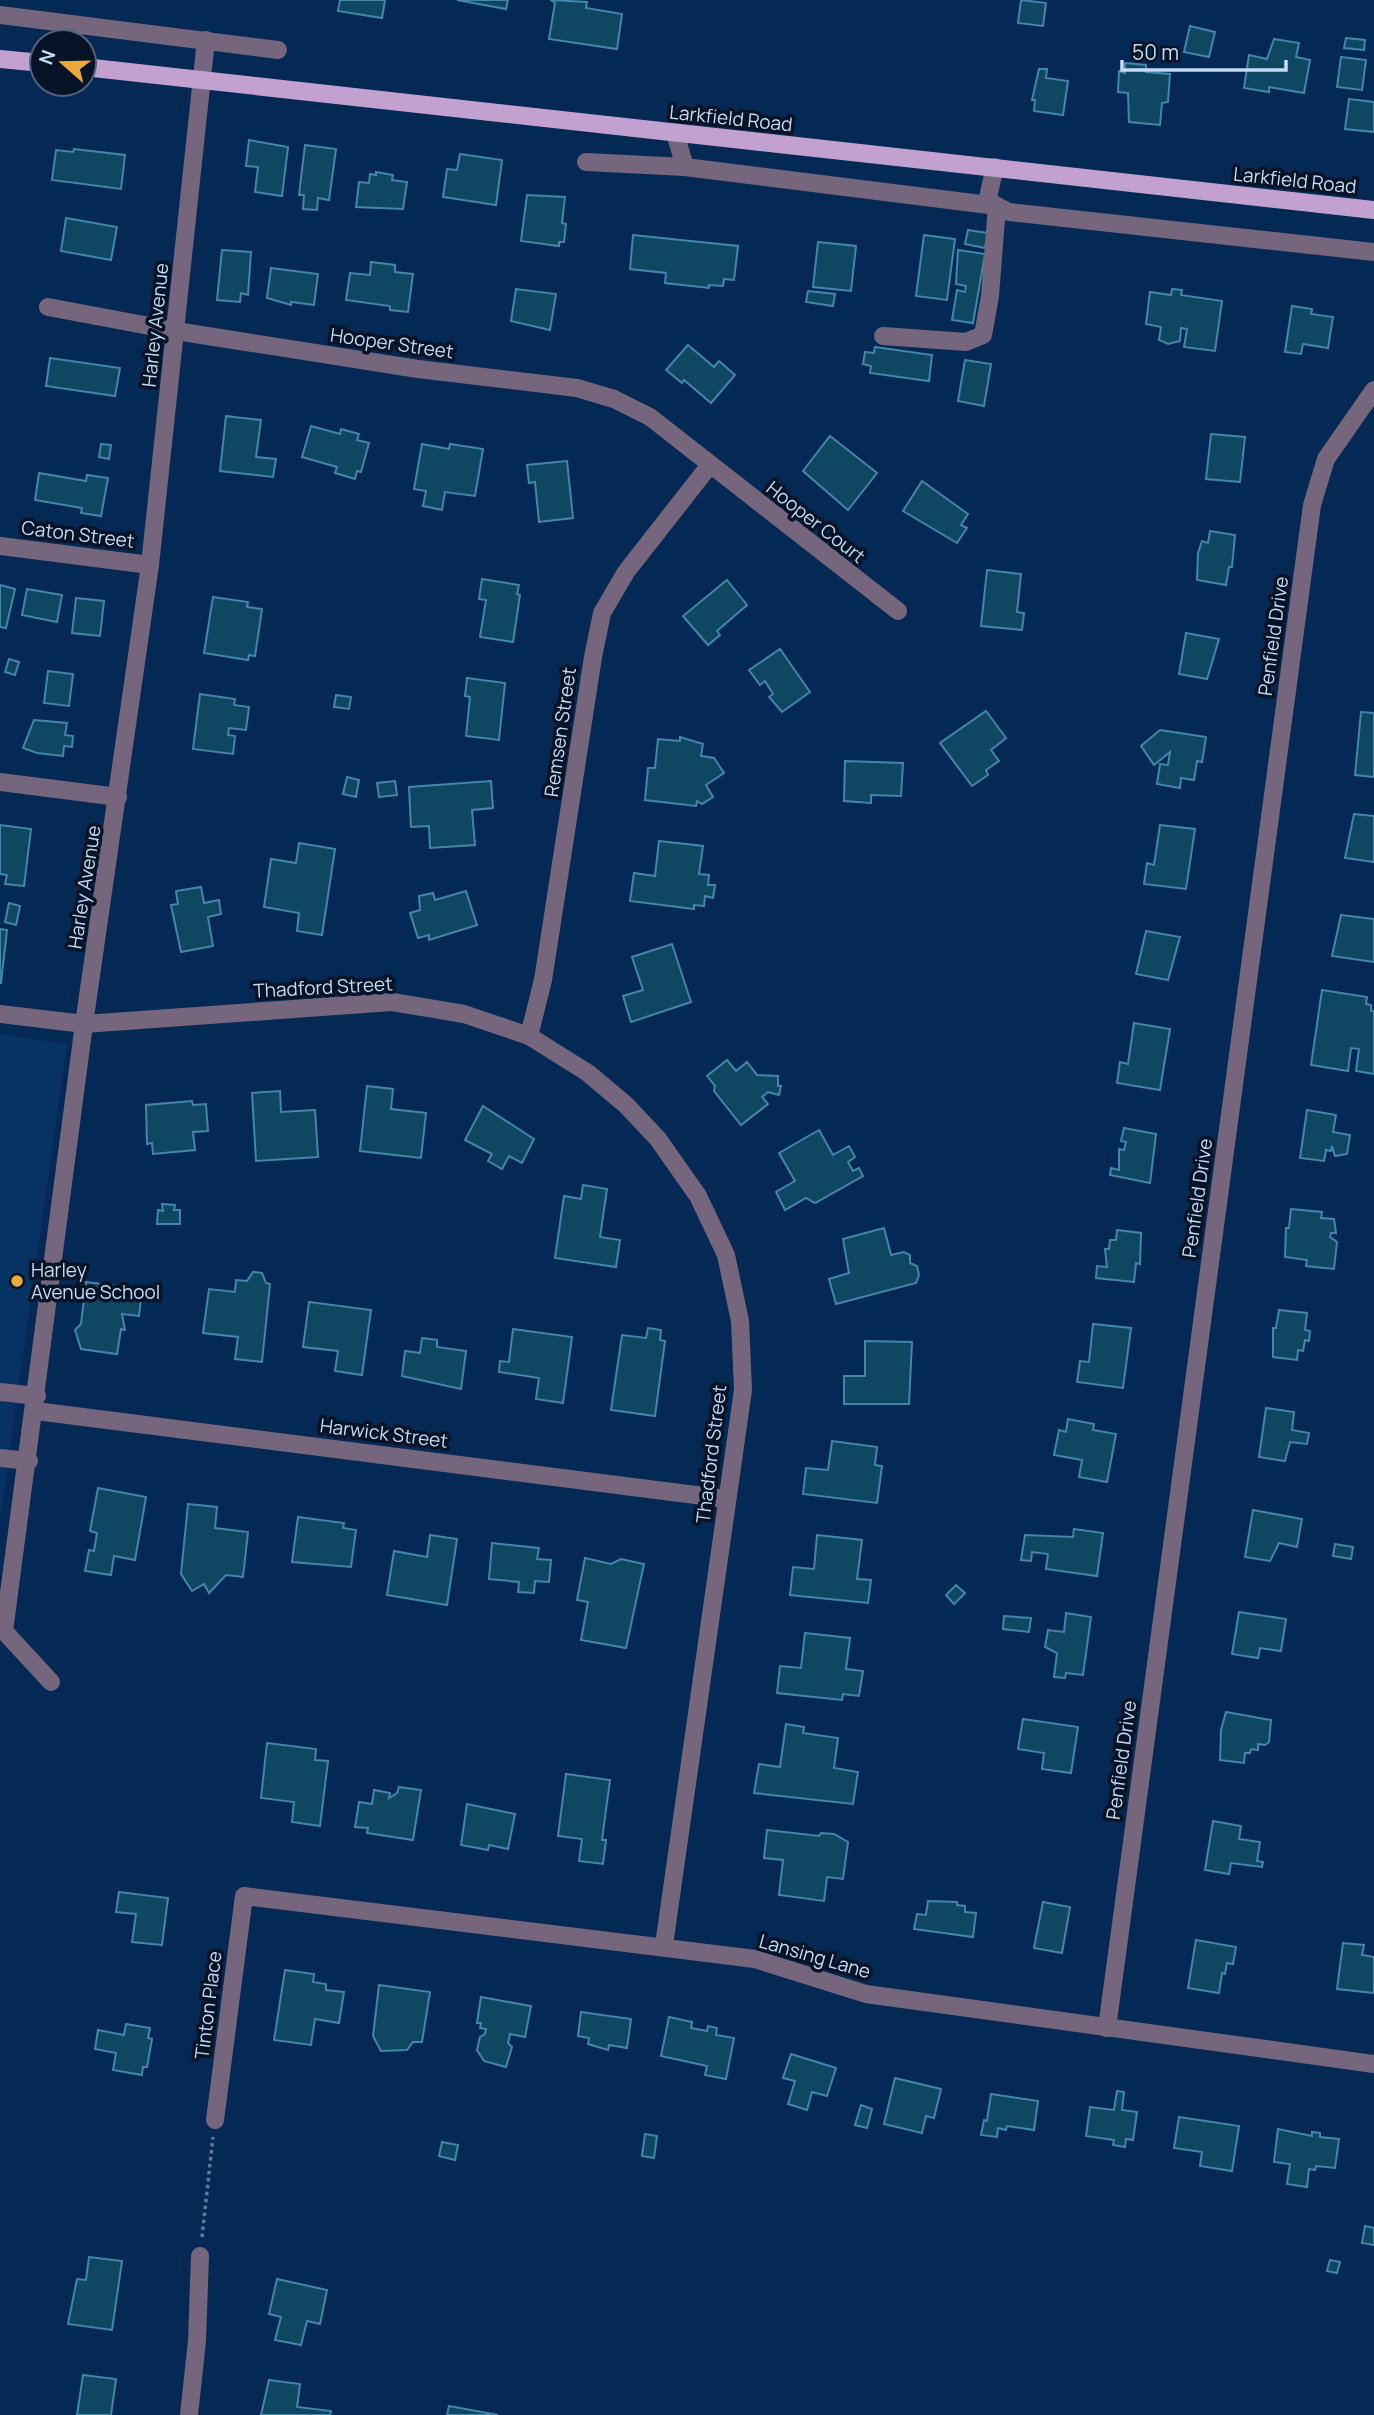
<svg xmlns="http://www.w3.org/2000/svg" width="1374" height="2415" font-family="Manrope,sans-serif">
<rect width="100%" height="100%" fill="#042955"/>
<polygon fill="#063264" points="0,1034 67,1044 0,1519"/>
<g fill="#0f4662" stroke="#4286ac" stroke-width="2">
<polygon points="340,0 385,0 382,18 338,11"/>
<polygon points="457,0 508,0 506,9"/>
<polygon points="551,0 587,2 586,8 622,14 617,49 549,39 555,3"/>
<polygon points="1021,0 1046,3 1043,26 1018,23"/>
<polygon points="1190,26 1215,32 1209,57 1184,52"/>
<polygon points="1346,38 1365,40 1364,50 1344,48"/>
<polygon points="1274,39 1299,43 1296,57 1310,60 1304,93 1269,87 1269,92 1244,88 1249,55 1267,59"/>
<polygon points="1341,57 1366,60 1362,90 1337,87"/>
<polygon points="1125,63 1146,65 1146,72 1170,74 1168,102 1162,103 1160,125 1129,122 1128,93 1118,92 1119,71 1125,73"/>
<polygon points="1039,69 1047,69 1046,78 1068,81 1063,115 1034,111 1035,100 1032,100"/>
<polygon points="1349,99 1374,102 1374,132 1345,129"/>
<polygon points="249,140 288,147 282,196 255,192 258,167 246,166"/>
<polygon points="305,145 336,149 329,200 318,198 317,210 303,209 304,195 299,195"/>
<polygon points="74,149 125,155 121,189 52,180 56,150 73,152"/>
<polygon points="460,154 502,160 496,205 443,197 447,169 457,170"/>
<polygon points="376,172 393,175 392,180 407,182 403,209 356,207 359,182 369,183 370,174 376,175"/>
<polygon points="527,195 565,197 562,223 566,224 564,242 559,242 559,246 521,241"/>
<polygon points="66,218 117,227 111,260 61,251"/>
<polygon points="968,230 988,233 985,248 965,244"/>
<polygon points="633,235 738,246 734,280 724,279 723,286 709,285 709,288 665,283 666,273 630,269"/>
<polygon points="924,235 955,239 947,300 916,296"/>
<polygon points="818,242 856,246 851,291 813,287"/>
<polygon points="222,250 251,252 248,295 241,293 240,302 217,300"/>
<polygon points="958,250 985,254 973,323 952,320 957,290 965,292 966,286 956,284"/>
<polygon points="371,262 395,265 395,272 413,274 408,312 390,310 390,306 346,300 350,273 370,275"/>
<polygon points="271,268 318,274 314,305 291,302 291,305 267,298"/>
<polygon points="516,289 556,294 550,330 511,321"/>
<polygon points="1172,289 1182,290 1181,295 1222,301 1215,351 1184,347 1187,329 1181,328 1180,341 1168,344 1159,340 1161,327 1146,324 1150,292 1171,295"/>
<polygon points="808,291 835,294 833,306 806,302"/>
<polygon points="1292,306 1312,309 1311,314 1333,317 1328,348 1303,344 1301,354 1285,352"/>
<polygon points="688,345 714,367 719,361 735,375 711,403 684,380 682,383 666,370"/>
<polygon points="875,347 932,355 929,381 870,373 871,366 863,364 865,352 874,353"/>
<polygon points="50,358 120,368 115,396 46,386"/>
<polygon points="965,360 991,364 984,406 958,401"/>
<polygon points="226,416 261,420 256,457 276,459 273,477 220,471"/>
<polygon points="311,426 340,434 341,429 359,434 357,440 369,443 361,472 357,471 355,479 335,473 337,467 302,457"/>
<polygon points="1211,434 1245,437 1240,482 1206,479"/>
<polygon points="830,436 877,473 848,510 803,471"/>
<polygon points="101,444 111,445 109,459 99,457"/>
<polygon points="422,444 449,449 450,444 483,449 475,496 445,492 442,510 423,506 426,491 414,489"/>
<polygon points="567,461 573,518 539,522 535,482 529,483 527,465"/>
<polygon points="39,473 86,481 87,475 108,478 101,516 81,513 82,508 35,500"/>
<polygon points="922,481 968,514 961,525 967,528 957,543 903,511"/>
<polygon points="1210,531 1235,535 1232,567 1229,567 1226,585 1197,580 1198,553 1202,541 1208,543"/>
<polygon points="987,570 1021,574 1017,612 1024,613 1022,630 981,626"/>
<polygon points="482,579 519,585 517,594 520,595 513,642 480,637 486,600 479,599"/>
<polygon points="727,580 747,605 717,631 720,635 708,645 683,616"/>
<polygon points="0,585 15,589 6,628 0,627"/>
<polygon points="27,589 62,595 57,622 22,615"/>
<polygon points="213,597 248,602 247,607 262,609 255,656 249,655 248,660 204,653"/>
<polygon points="76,598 104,601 100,636 72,633"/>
<polygon points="1186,633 1219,639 1207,679 1179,674"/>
<polygon points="780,649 810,692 782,712 769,697 773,694 765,681 760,685 749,670"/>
<polygon points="9,659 19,662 15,675 5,672"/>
<polygon points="48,671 73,674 69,706 44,703"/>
<polygon points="467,678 505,683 499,740 466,736 470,697 465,696"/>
<polygon points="200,694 235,699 234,705 249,707 246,730 229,728 228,735 235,736 233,754 193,749"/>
<polygon points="336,695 351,697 349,709 334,707"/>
<polygon points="986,711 1006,738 991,750 999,761 986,770 988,775 972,786 940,743"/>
<polygon points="1361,712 1374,713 1374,777 1355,775"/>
<polygon points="34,720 67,723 65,735 73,736 72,747 64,746 63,756 37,753 23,748"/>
<polygon points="1160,730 1206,737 1202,762 1197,761 1194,780 1181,778 1180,788 1157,784 1160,764 1168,765 1170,752 1154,765 1141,746"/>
<polygon points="680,737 703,744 701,756 714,758 724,773 706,785 713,797 702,804 697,801 696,806 645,800 648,768 655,768 658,739 680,741"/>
<polygon points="845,761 903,763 901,796 871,795 871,803 844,801"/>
<polygon points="347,777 359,780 356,797 343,794"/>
<polygon points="395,781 397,795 379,797 377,783"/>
<polygon points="491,781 493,808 472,810 475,845 430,848 429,826 411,827 409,787"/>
<polygon points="1354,814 1374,816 1374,862 1345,858"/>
<polygon points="0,825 31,829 24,886 5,884 7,875 0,874"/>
<polygon points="1160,825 1195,829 1186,889 1144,884 1147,863 1154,865"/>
<polygon points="659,841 703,846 699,874 709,875 708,885 715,885 713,898 705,896 704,906 694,905 694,909 630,901 634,873 655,876"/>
<polygon points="299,843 335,849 322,935 297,931 299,913 264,907 271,859 296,863"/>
<polygon points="201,887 204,903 219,900 221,914 208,917 213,946 181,952 171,905 178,904 176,891"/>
<polygon points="466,891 477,925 429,940 429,935 418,938 410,913 420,910 419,896 433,893 435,900"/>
<polygon points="9,903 20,906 16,925 5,922"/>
<polygon points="1341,915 1374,919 1374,962 1332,956"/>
<polygon points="0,929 7,930 1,983 0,983"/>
<polygon points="1146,931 1180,937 1168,980 1136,974"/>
<polygon points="672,944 691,1002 631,1022 623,996 643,990 632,957"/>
<polygon points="1322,990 1367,997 1366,1004 1371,1005 1371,1011 1374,1011 1374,1074 1356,1071 1359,1049 1351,1048 1348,1071 1311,1065"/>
<polygon points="1134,1023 1170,1029 1160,1090 1117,1083 1120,1062 1128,1064"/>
<polygon points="727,1060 736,1071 747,1062 757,1075 778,1076 778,1086 781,1086 779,1095 768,1092 762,1097 768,1104 741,1125 714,1091 715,1086 707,1076"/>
<polygon points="367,1086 393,1089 391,1109 426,1113 421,1158 360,1151"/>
<polygon points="280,1091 281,1112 315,1110 318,1157 256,1161 252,1093"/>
<polygon points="192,1101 193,1105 206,1104 208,1131 193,1132 195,1150 153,1154 152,1143 147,1144 146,1105"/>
<polygon points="483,1106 534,1139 522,1163 509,1156 502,1169 488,1161 492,1154 465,1140"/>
<polygon points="1307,1110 1336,1115 1333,1132 1350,1135 1347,1154 1335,1156 1332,1146 1331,1151 1326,1150 1324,1161 1300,1158"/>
<polygon points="1124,1128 1156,1134 1150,1183 1110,1175 1111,1168 1119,1170 1119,1149 1124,1150 1126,1142 1121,1141"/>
<polygon points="819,1130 833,1155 849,1146 855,1157 848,1162 853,1171 859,1168 863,1176 815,1203 806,1198 785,1210 776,1192 795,1181 779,1153"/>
<polygon points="583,1185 607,1189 600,1237 620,1240 616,1267 555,1258 564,1196 581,1199"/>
<polygon points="162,1204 175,1205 174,1210 180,1210 180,1224 157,1224 158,1210 163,1211"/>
<polygon points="1291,1209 1322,1212 1321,1218 1334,1219 1336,1233 1331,1233 1330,1237 1337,1242 1334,1269 1306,1266 1307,1260 1285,1257 1286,1228 1289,1228"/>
<polygon points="884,1228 891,1255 904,1252 910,1255 910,1263 917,1266 919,1275 916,1283 836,1304 829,1279 849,1273 843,1239"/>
<polygon points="1117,1230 1141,1233 1140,1264 1136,1263 1134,1282 1096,1278 1097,1266 1107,1267 1105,1249 1109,1249 1110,1240 1116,1240"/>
<polygon points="253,1272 262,1273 266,1283 270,1284 262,1362 235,1359 238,1337 203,1333 209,1289 235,1292 236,1280 247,1281"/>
<polygon points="86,1282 142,1289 139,1316 122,1314 125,1330 121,1329 117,1354 81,1349 75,1330 81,1324"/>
<polygon points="309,1302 371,1310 362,1375 335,1371 338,1351 303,1347"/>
<polygon points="1279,1310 1307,1313 1305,1330 1310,1331 1309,1341 1305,1340 1303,1351 1298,1350 1297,1360 1273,1357 1273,1328 1276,1328"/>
<polygon points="1093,1324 1131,1328 1123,1388 1077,1382 1080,1361 1089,1362"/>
<polygon points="648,1328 661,1330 660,1340 665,1341 655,1416 611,1410 622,1335 646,1338"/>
<polygon points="513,1329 572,1337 563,1403 536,1399 539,1378 499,1372 500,1361 509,1362"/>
<polygon points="422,1338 437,1340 437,1347 466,1351 461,1389 402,1376 405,1351 420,1353"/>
<polygon points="865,1341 912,1342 909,1404 844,1404 844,1376 865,1376"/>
<polygon points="1266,1408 1294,1412 1292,1430 1309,1433 1307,1444 1290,1442 1285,1461 1259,1457"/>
<polygon points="1068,1419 1094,1424 1093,1430 1116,1434 1107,1482 1079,1477 1082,1460 1054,1455 1059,1430 1066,1432"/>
<polygon points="832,1441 877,1447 875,1465 882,1466 877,1503 803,1494 806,1468 828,1470"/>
<polygon points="98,1488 146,1497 135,1560 114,1556 111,1575 85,1571 89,1550 94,1551 97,1533 90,1531"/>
<polygon points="188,1504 217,1507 215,1528 248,1532 243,1577 226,1575 209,1593 204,1584 192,1591 181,1574"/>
<polygon points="1253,1510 1302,1519 1297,1547 1279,1543 1270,1561 1245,1557"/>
<polygon points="298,1517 344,1523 343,1528 356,1530 351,1567 292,1562"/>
<polygon points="1074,1529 1103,1533 1097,1576 1046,1569 1048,1554 1032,1552 1031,1561 1021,1560 1025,1535 1073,1537"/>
<polygon points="430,1535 457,1539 447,1605 387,1595 394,1551 427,1557"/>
<polygon points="817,1535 862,1540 857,1579 871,1580 868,1603 790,1595 793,1567 814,1569"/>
<polygon points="492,1543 539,1548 537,1559 551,1560 549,1582 535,1581 534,1593 518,1592 519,1582 489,1579"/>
<polygon points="1335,1544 1353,1547 1351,1559 1333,1556"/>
<polygon points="585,1558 611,1564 621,1559 644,1564 626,1648 581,1640 588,1602 577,1600"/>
<polygon points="956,1585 965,1593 954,1604 946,1595"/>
<polygon points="1239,1612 1286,1619 1281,1651 1260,1648 1258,1658 1232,1654"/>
<polygon points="1066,1613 1091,1617 1083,1675 1066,1673 1065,1678 1054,1677 1057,1653 1045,1647 1048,1630 1064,1632"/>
<polygon points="1004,1616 1031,1618 1029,1632 1003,1629"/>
<polygon points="805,1633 850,1638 846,1669 863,1671 859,1696 843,1694 842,1700 777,1693 780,1666 801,1668"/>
<polygon points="1226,1712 1271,1720 1269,1742 1265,1745 1258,1744 1258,1750 1251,1749 1250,1753 1245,1753 1244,1763 1220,1760 1221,1730"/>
<polygon points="1023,1719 1078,1727 1071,1773 1042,1769 1044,1753 1018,1749"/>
<polygon points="786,1724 804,1727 803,1733 838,1738 834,1768 858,1772 853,1804 754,1793 759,1764 780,1767"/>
<polygon points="267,1743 316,1749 315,1760 328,1761 320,1826 292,1822 294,1802 261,1798"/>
<polygon points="566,1774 610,1780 602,1840 606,1840 603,1864 579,1861 582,1839 558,1836"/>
<polygon points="399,1787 421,1790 413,1840 367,1833 368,1828 355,1827 359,1802 372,1804 374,1790 390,1793 389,1798 397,1793"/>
<polygon points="467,1804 515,1814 508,1849 489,1845 488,1850 461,1845"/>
<polygon points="1213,1821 1241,1826 1239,1839 1260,1842 1257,1861 1263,1862 1262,1867 1231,1863 1229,1874 1205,1870"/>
<polygon points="767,1830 819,1836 821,1833 834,1834 848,1842 843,1879 827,1877 824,1901 779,1895 783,1860 764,1858"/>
<polygon points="119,1892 168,1898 162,1945 132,1942 136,1914 116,1912"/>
<polygon points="928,1901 957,1902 957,1905 965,1906 965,1912 976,1913 973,1937 914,1929 917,1914 926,1915"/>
<polygon points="1043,1902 1070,1907 1062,1953 1034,1948"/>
<polygon points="1196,1940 1236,1947 1233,1964 1227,1963 1225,1974 1222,1973 1219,1993 1188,1988"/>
<polygon points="1343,1943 1364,1945 1362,1955 1374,1957 1374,1993 1337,1989"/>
<polygon points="285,1970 314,1974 313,1982 326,1984 326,1990 344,1992 339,2023 315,2019 311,2045 274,2040"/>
<polygon points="379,1985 430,1992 422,2042 413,2042 407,2050 381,2051 373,2036"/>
<polygon points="481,1997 531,2006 525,2037 510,2034 508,2043 512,2047 506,2067 484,2061 477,2050 480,2037 485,2034 486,2029 480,2028 481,2023 477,2023"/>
<polygon points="581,2012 631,2019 627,2048 609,2045 608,2050 588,2044 589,2038 578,2036"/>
<polygon points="669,2017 692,2022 691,2028 707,2031 708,2026 717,2028 716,2035 734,2038 726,2079 705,2075 707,2066 661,2056"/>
<polygon points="126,2024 150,2028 148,2038 152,2039 147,2067 143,2067 142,2075 113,2070 116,2053 95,2049 98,2030 124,2035"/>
<polygon points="791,2054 836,2068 827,2096 812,2092 807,2110 788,2104 795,2081 783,2078"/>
<polygon points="895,2078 941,2089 934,2118 926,2116 922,2133 884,2124"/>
<polygon points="1117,2091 1124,2092 1122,2110 1137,2112 1133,2140 1126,2139 1125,2147 1113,2145 1114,2140 1086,2136 1090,2107 1114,2110"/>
<polygon points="991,2094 1038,2101 1034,2130 1007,2126 1006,2130 998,2128 997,2137 981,2135 984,2120 987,2121"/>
<polygon points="861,2105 872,2109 867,2128 855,2125"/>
<polygon points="1179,2117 1239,2126 1232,2171 1200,2166 1202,2152 1174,2148"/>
<polygon points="1278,2129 1312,2136 1312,2132 1320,2133 1320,2137 1339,2139 1335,2168 1316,2166 1315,2170 1309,2169 1307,2187 1287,2184 1290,2164 1274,2162"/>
<polygon points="645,2134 657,2136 654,2158 642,2156"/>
<polygon points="442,2142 458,2145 455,2160 439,2156"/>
<polygon points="1365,2226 1374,2228 1374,2245 1362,2243"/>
<polygon points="89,2257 122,2261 112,2330 68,2324 77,2279 86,2280"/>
<polygon points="1330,2260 1340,2262 1337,2273 1327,2271"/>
<polygon points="277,2279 327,2290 320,2324 307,2321 301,2345 275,2340 281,2317 269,2314"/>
<polygon points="83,2375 116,2379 111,2415 77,2415"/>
<polygon points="269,2380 300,2384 297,2407 331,2411 330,2415 261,2415"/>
<polygon points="449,2406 498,2415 447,2415"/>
</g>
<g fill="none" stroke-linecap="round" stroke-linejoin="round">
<polyline stroke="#5c7a9e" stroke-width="3.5" stroke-dasharray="3.5 3.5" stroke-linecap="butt" points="202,2237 213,2137"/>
<g stroke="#76667d" stroke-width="18">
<polyline points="0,15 278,50"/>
<polyline points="675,133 685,167 997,206 990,296 983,335 966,342 883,336"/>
<polyline points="586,162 685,167"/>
<polyline points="995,167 988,197 993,204 1009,212 1374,252"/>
<polyline points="48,307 176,331 418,369 577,388 614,399 650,417 898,611"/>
<polyline points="0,546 150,565"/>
<polyline points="0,782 118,797"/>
<polyline points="0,1014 84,1024 392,1002 464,1014 529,1036 588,1073 626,1105 658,1139 698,1196 726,1255 740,1321 743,1390 664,1945"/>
<polyline points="529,1036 543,980 593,657 602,613 626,572 709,466"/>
<polyline points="0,1392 37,1396"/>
<polyline points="36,1411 727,1499"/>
<polyline points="0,1458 29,1461"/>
<polyline points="51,1682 4,1631 84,1024 150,565 206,40"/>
<polyline points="1107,2028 1312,505 1326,459 1374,390"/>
<polyline points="215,2120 244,1896 755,1959 866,1994 1374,2064"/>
<polyline points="189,2415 197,2341 200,2256"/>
</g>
<g stroke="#c2a1d1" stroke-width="18">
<polyline points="0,59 42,63"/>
<polyline points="84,67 1374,210"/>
</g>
</g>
<circle fill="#eca93a" stroke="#051326" stroke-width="2.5" cx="17" cy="1281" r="7"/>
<g text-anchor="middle" stroke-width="7" stroke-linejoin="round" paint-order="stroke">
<g font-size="19" fill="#c5daf6" stroke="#051326">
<text transform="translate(731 118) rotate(6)" y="7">Larkfield Road</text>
<text transform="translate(1295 180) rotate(6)" y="7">Larkfield Road</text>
<text transform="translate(155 325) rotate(-84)" y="7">Harley Avenue</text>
<text transform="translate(392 343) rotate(8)" y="7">Hooper Street</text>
<text transform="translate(816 522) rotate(38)" y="7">Hooper Court</text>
<text transform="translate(78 534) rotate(7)" y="7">Caton Street</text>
<text transform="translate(1273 636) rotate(-82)" y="7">Penfield Drive</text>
<text transform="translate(560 732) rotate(-82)" y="7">Remsen Street</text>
<text transform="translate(84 887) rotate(-81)" y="7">Harley Avenue</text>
<text transform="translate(323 987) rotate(-3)" y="7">Thadford Street</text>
<text transform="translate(1197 1198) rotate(-82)" y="7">Penfield Drive</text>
<text transform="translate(384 1433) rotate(7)" y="7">Harwick Street</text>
<text transform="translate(711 1454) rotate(-83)" y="7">Thadford Street</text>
<text transform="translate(1121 1760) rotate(-82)" y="7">Penfield Drive</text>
<text transform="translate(815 1956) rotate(16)" y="7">Lansing Lane</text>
<text transform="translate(208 2005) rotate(-83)" y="7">Tinton Place</text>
</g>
<g font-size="19" fill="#c5daf6" stroke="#051326" text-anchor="start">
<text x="31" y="1277">Harley<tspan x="31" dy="22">Avenue School</tspan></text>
</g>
</g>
<g transform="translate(63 63) rotate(290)"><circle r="33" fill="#051326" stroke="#526379" stroke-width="2"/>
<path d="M0-5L12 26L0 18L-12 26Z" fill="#eca93a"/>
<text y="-10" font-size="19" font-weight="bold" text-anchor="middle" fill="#c5daf6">N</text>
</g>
<path d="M1122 60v10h164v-10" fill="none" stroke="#c5daf6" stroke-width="3.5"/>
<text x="1132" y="60" font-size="21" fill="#c5daf6" stroke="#051326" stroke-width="5" paint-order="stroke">50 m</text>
</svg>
